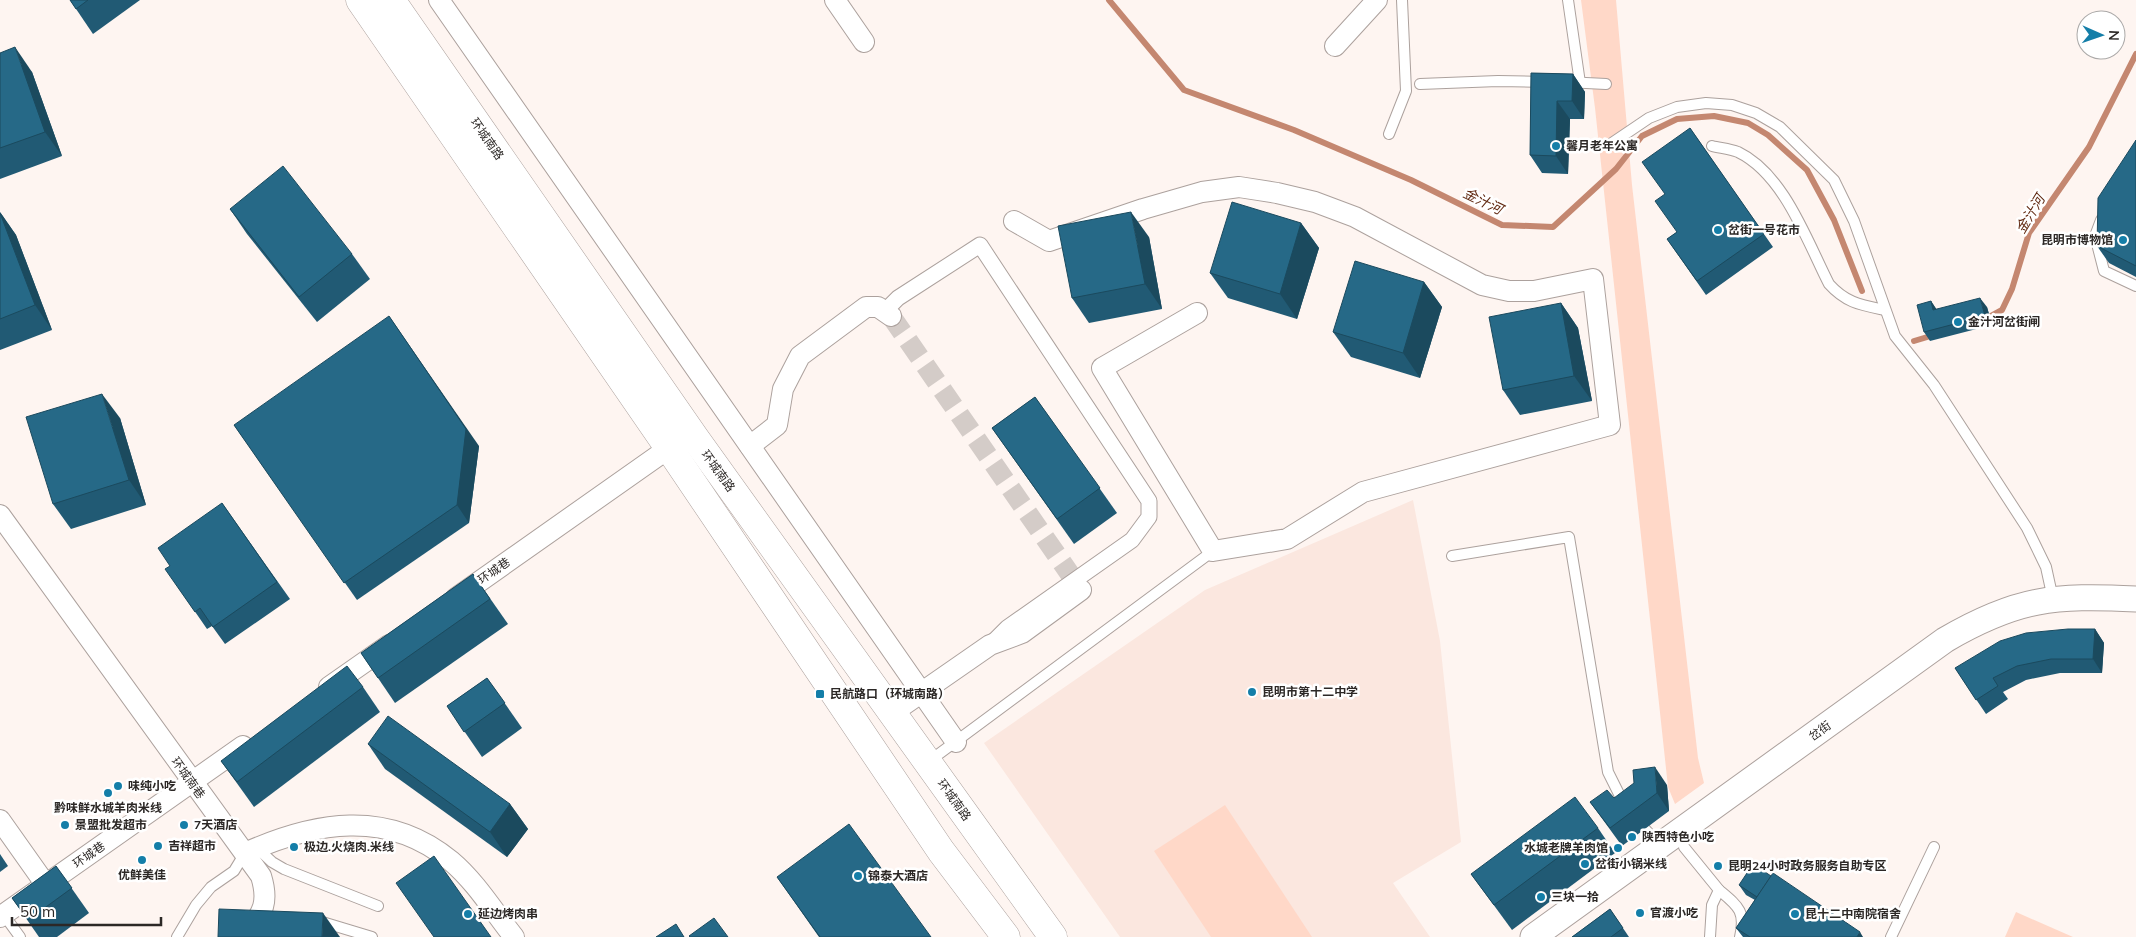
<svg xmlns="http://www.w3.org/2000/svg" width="2136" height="937" font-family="Mulish,'Noto Sans SC',sans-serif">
<rect width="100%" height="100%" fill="#fef5f1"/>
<polygon fill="#fbe7df" points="1413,500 1440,641 1461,842 1393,883 1430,937 1120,937 984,743 1205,590"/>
<g fill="#ffd8c8">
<polygon points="1581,0 1616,0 1632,185 1698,758 1704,783 1675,804 1668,787 1595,108"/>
<polygon points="1225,805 1312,937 1211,937 1154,851"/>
<polygon points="2016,912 2073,937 2005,937"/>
</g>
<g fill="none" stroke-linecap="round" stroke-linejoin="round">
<g stroke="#c48770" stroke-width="6">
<polyline points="1109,0 1184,90 1294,130 1411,180 1502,225 1553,227 1616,169 1642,136 1677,119 1714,116 1748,123 1768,135 1807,170 1834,220 1862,291"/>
<polyline points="1982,321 2002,310 2012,289 2029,233 2089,147 2136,54"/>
<polyline points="1914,341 1934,335"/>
</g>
<polyline stroke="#d4ccc8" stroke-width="20" stroke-dasharray="20 10" stroke-linecap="butt" points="891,316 1081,590"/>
<g stroke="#aca19d" stroke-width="12">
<g id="service">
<polyline points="1568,0 1580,83"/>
<polyline points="1566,82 1606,84"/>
<polyline points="1420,84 1498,81 1544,82"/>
<polyline points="1389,134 1406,91 1402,0"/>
<polyline points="1612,143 1649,118 1677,107 1706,103 1732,105 1756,113 1780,127 1834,180 1854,221 1895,336 1934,385 2027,528 2046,567 2053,599"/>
<path d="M1712,146C1720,148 1730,149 1738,152C1784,174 1807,241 1829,284C1846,303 1861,305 1885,310"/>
<polyline points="2101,220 2095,236 2104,271 2136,286"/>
<polyline points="1452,556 1569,537 1608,772 1625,806"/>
<polyline points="928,762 1213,551"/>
<polyline points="1645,829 1659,845"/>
<polyline points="1684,847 1719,890 1712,905 1710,937"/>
<polyline points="257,848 272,862 284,869 378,906"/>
<path d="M1719,890C1738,906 1746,911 1740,937"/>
<polyline points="4,915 20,937"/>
<polyline points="319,921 372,937"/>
<polyline points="177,937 196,905 211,887 234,871 245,853"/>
<polyline points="1891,937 1934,847"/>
</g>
</g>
<g stroke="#aca19d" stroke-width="17">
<polyline id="pedestrian" points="886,310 898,298 980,245 1149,501 1149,517 1132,540 1007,628 992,643"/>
</g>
<g stroke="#aca19d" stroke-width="22">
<g id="minor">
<polyline points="439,0 956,742"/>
<polyline points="835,0 864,42"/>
<polyline points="1335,46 1377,0"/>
<polyline points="1014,221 1049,241 1143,209 1202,192 1239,187 1277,193 1315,202 1355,217 1482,285 1509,291 1534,291 1593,279 1610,425 1363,492 1287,539 1213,551 1102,368 1197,313"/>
<polyline points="750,446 777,425 783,389 800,356 866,307 878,307 891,316"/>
<path d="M0,515L261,876C270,905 261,914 245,937"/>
<polyline points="456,598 669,448"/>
<polyline points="329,687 389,645"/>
<polyline points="892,713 990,645 1022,633 1081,590"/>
<polyline points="0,820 46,885"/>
<path d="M245,853C314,822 387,808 451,861C476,882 494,912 514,937"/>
<polyline points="0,917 243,746"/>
</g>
</g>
<g stroke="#aca19d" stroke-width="27">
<path id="tertiary" d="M1533,937L1945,640C2017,598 2054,595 2136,599"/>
</g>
<g stroke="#aca19d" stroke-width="29">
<g id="primary">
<polyline points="360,0 669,448 941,851 1006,937"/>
<polyline points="391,0 695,438 1053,937"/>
</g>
</g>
<use href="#service" stroke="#fff" stroke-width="10"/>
<use href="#pedestrian" stroke="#fff" stroke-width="15"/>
<use href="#minor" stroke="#fff" stroke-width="20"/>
<use href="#tertiary" stroke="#fff" stroke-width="25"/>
<use href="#primary" stroke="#fff" stroke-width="28"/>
</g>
<g fill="#215a74">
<polygon points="70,0 140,0 93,34"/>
<polygon points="0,53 32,72 62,156 0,179"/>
<polygon points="1531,73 1573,74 1585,92 1584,119 1570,119 1568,174 1542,173 1530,155"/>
<polygon points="1690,128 1773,247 1706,295 1667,239 1677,232"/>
<polygon points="2136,140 2136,277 2109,263 2097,246"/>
<polygon points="230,209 352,254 370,279 317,322 247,234"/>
<polygon points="0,212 16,235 52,330 0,350"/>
<polygon points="1301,223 1319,248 1297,319 1228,298 1210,273"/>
<polygon points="1149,237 1162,309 1089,323 1072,298"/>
<polygon points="1424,282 1442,307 1420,378 1351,357 1333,332"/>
<polygon points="1931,301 1936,309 1987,307 1992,325 1930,341 1924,332"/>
<polygon points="1561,303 1578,328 1592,401 1520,415 1503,390"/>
<polygon points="1035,397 1117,513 1074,544 992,428"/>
<polygon points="120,418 146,505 71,529 53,504"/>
<polygon points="234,425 479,446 469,523 357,600"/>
<polygon points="222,503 290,599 225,644 212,626 207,629 178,587 170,566"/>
<polygon points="473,574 508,624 395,703 361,653"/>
<polygon points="2095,629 2104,643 2102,673 2060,673 2026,680 2003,692 2008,699 1986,714 1955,668"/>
<polygon points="487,678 522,728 482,757 447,706"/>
<polygon points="363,687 380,712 254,807 221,761"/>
<polygon points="368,744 510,804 528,829 507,857 385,769"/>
<polygon points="1667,785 1669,811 1622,846 1590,802 1614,798"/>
<polygon points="1598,828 1615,853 1512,930 1471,874"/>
<polygon points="0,854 8,866 0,872"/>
<polygon points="56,866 89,913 57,937 39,937 12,898"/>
<polygon points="777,877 931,937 819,937"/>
<polygon points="1739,885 1863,937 1743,937 1736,928 1755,900 1746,895"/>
<polygon points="1610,909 1629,937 1572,937"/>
</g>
<g fill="#1b4a5e">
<polygon points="15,47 32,72 62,156 45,132"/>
<polygon points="1573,74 1585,92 1584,119 1572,101"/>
<polygon points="1557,101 1570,119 1568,174 1556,156"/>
<polygon points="0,212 16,235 52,330 35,305"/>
<polygon points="1131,212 1149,237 1162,309 1145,284"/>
<polygon points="1301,223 1319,248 1297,319 1280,294"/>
<polygon points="1424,282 1442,307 1420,378 1403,353"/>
<polygon points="1980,298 1987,307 1992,325 1985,316"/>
<polygon points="1931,301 1937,310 1933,310"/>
<polygon points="1561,303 1578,328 1592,401 1574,376"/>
<polygon points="389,316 479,446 469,523 457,505"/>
<polygon points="102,394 120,418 146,505 129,480"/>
<polygon points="2095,629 2104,643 2102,673 2093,659"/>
<polygon points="1655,767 1667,785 1669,811 1657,793"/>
<polygon points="510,804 528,829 507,857 490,832"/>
<polygon points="323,913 340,937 322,937"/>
<polygon points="1860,932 1863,937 1857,937"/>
</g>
<g fill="#266987" stroke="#1b4a5e">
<polygon points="70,0 88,0 76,9"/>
<polygon points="15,47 45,132 0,148 0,53"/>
<polygon points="1531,73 1573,74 1572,101 1557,101 1556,156 1530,155"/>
<polygon points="1690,128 1764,234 1697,281 1667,239 1677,232 1655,201 1665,194 1642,162"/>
<polygon points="2136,140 2136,266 2097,246 2098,198"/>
<polygon points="283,166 352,254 299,297 230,209"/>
<polygon points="1232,202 1301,223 1280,294 1210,273"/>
<polygon points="1131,212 1145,284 1072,298 1058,226"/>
<polygon points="0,213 35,305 0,319"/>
<polygon points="1355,261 1424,282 1403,353 1333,332"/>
<polygon points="1980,298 1985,316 1924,332 1917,305 1931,301 1933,310"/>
<polygon points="1561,303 1574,376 1503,390 1489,317"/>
<polygon points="389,316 466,429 457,505 344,583 234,425"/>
<polygon points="102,394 129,480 53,504 26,417"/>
<polygon points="1035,397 1100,488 1057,519 992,428"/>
<polygon points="222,503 277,582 213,627 200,608 195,612 165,569 170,566 158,548"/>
<polygon points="473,574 490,599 378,678 361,653"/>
<polygon points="2068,629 2095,629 2093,659 2051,659 2017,666 1993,678 1998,686 1976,700 1955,668 2000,641 2026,633"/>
<polygon points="347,666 363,687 237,782 221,761"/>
<polygon points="487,678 505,703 464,732 447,706"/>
<polygon points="388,716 510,804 490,832 368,744"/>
<polygon points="1655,767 1657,793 1610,828 1590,802 1607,790 1614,798 1634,783 1633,770"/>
<polygon points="1575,797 1598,828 1494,905 1471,874"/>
<polygon points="849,824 931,937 820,937 777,877"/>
<polygon points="434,856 491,937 434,937 396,883"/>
<polygon points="1753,864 1771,876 1757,897 1739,885"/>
<polygon points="56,866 72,888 28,920 12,898"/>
<polygon points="1773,873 1860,932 1857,937 1750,937 1736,928"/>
<polygon points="219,909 323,913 322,937 218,937"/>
<polygon points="1610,909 1623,928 1611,937 1572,937"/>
<polygon points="714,918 728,937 690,937 689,936"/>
<polygon points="676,924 684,937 656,937"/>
</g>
<g fill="#147ea8" stroke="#fff" stroke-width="2">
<circle cx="1556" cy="146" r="5"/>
<circle cx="1718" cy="230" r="5"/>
<circle cx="2123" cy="240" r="5"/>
<circle cx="1958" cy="322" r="5"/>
<circle cx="1252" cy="692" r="5"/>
<rect x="815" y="689" width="10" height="10" rx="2.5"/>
<circle cx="118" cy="786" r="5"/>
<circle cx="108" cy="793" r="5"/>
<circle cx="65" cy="825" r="5"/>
<circle cx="184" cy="825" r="5"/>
<circle cx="1632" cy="837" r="5"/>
<circle cx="158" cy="846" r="5"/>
<circle cx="294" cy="847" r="5"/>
<circle cx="1618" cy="848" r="5"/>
<circle cx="142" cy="860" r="5"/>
<circle cx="1585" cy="864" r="5"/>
<circle cx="1718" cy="866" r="5"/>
<circle cx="858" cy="876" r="5"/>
<circle cx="1541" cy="897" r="5"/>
<circle cx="1640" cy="913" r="5"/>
<circle cx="468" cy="914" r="5"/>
<circle cx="1795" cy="914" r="5"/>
</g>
<g text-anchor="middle" stroke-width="5" stroke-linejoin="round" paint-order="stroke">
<g font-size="12" fill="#2c2826" stroke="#fff">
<text transform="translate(487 139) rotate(55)" y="4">环城南路</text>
<text transform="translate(718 471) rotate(54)" y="4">环城南路</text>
<text transform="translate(494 571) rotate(-35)" y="4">环城巷</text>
<text transform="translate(1820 731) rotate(-36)" y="4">岔街</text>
<text transform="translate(188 778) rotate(54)" y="4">环城南巷</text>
<text transform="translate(954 800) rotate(54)" y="4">环城南路</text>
<text transform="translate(89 855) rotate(-35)" y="4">环城巷</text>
</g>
<g font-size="12" font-weight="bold" fill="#2c2826" stroke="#fff" text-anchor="start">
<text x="1566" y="150">馨月老年公寓</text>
<text x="1728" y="234">岔街一号花市</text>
<text x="2113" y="244" text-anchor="end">昆明市博物馆</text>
<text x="1968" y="326">金汁河岔街闸</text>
<text x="1262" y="696">昆明市第十二中学</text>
<text x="830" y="698">民航路口（环城南路）</text>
<text x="128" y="790">味纯小吃</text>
<text x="108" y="812" text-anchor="middle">黔味鲜水城羊肉米线</text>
<text x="75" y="829">景盟批发超市</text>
<text x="194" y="829">7天酒店</text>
<text x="1642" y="841">陕西特色小吃</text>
<text x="168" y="850">吉祥超市</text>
<text x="304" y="851">极边.火烧肉.米线</text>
<text x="1608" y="852" text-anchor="end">水城老牌羊肉馆</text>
<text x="1595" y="868">岔街小锅米线</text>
<text x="1728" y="870">昆明24小时政务服务自助专区</text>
<text x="142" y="879" text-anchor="middle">优鲜美佳</text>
<text x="868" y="880">锦泰大酒店</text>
<text x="1551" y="901">三块一拾</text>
<text x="1650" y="917">官渡小吃</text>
<text x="478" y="918">延边烤肉串</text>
<text x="1805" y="918">昆十二中南院宿舍</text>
</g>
<g font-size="14" font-style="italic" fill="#612911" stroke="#fff">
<text transform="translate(1483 201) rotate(26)" y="5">金汁河</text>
<text transform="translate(2030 214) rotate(-59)" y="5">金汁河</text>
</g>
</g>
<g transform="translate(2101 35) rotate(92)"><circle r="24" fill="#ffffff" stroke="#aba9a8"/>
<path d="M0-4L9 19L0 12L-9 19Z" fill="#147ea8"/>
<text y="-8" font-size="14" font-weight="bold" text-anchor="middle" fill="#2c2826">N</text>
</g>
<path d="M12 917v8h149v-8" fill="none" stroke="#2c2826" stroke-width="2.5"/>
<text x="20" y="917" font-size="15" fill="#2c2826" stroke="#ffffff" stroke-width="4" paint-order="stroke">50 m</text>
</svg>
